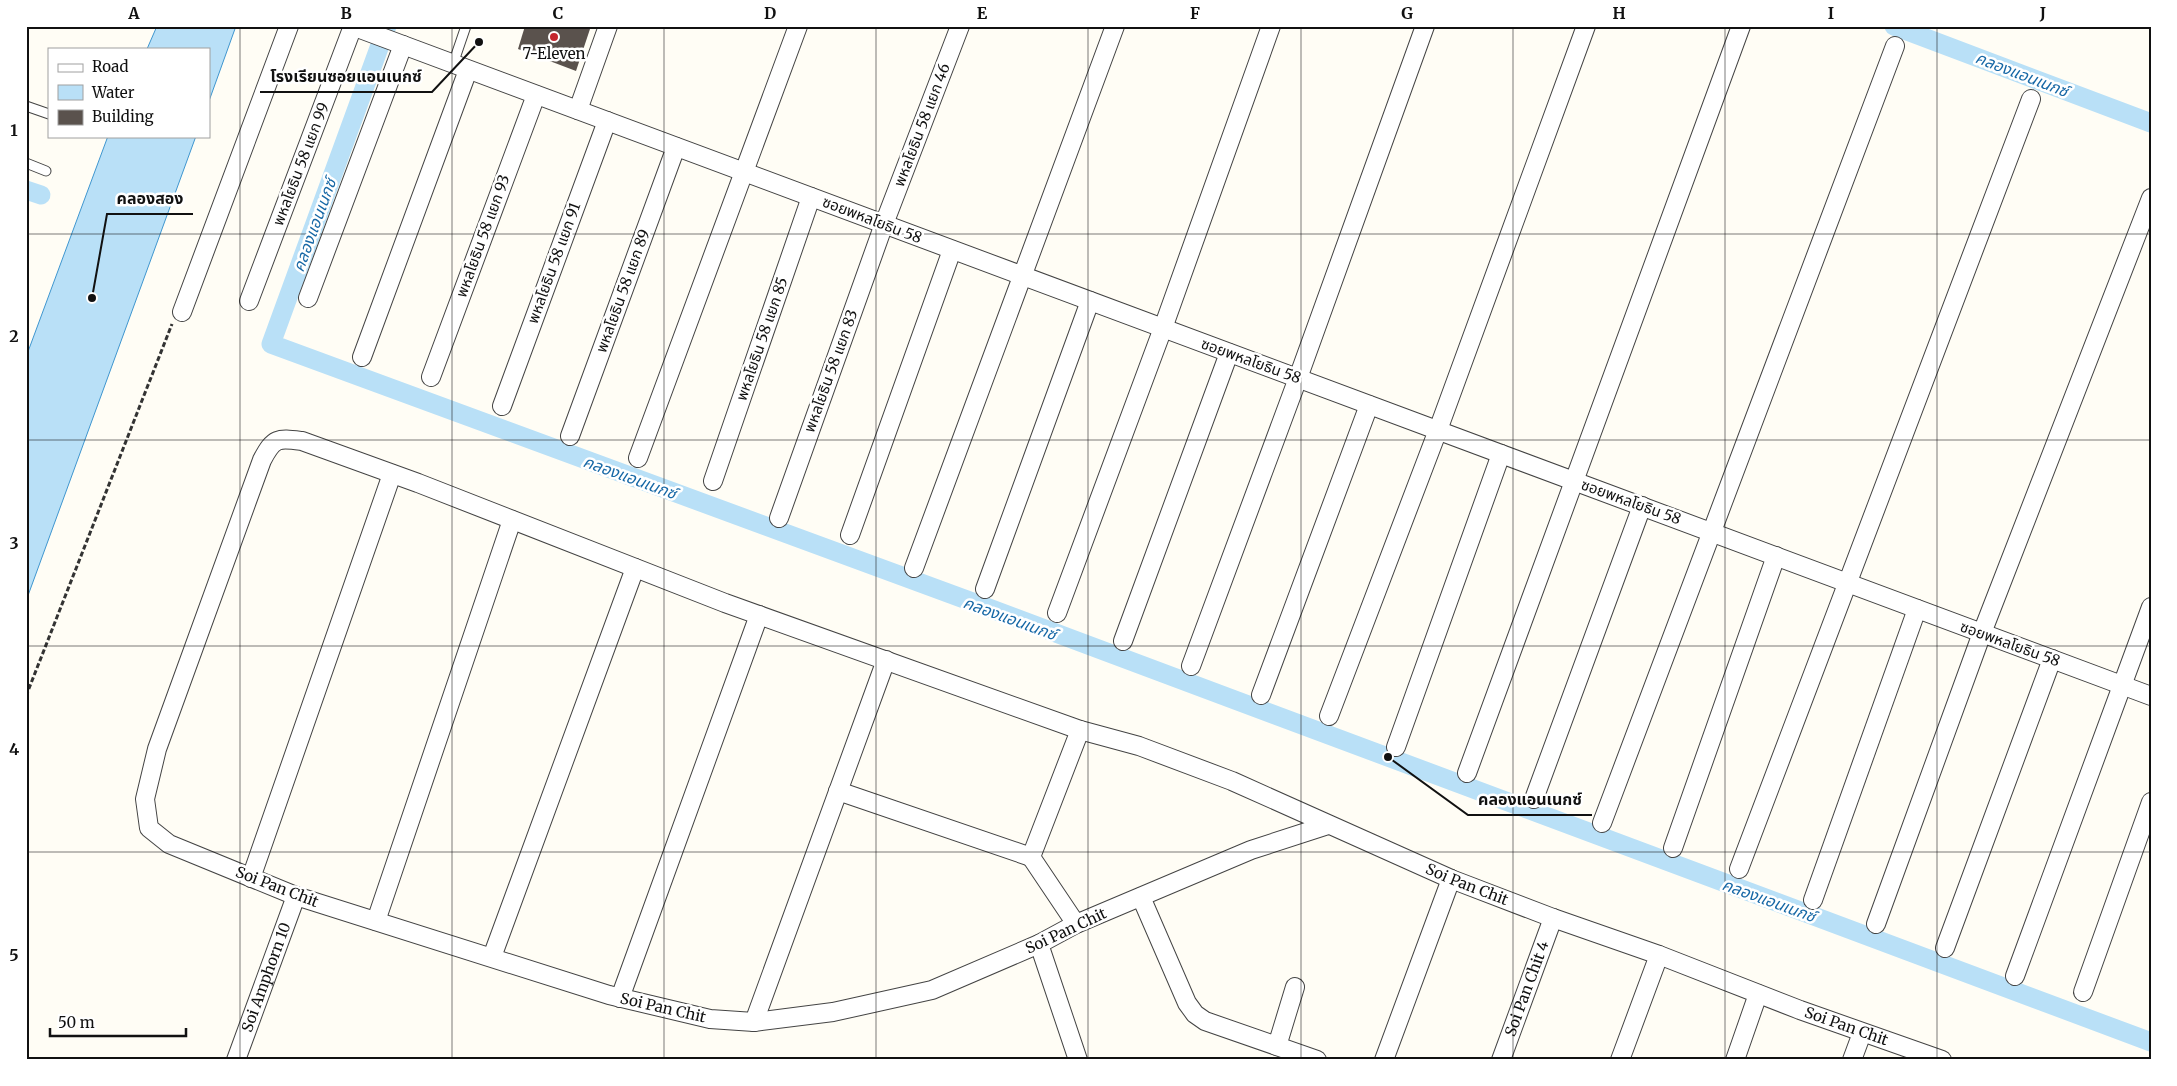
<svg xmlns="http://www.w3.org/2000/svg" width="2177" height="1086" font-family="Merriweather,'Noto Sans Thai',serif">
<rect width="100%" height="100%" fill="#fffdf5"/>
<g fill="#b9e0f7" stroke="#3f96cf">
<polygon points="157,26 236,26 209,101 209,49 147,49"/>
<polygon points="108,136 196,136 26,601 26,357"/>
</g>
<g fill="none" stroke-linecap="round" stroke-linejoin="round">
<g stroke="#b9e0f7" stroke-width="19">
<polyline points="387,26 271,344 986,607 2151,1042"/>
<polyline points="1894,26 2151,123"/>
<polyline points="26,190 41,195"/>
</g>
</g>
<polygon fill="#5a524d" points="525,26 591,26 576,71 518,49"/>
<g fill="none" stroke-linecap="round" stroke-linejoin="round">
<g stroke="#444" stroke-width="11">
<g id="service">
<polyline points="453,64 466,26"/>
<polyline points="26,106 49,114"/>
<polyline points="26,163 46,171"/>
</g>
</g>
<g stroke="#444" stroke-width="20">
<g id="minor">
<polyline points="352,26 2151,696"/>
<polyline points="578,110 608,26"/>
<polyline points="308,298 403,45"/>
<polyline points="249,301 353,26"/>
<polyline points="182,312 289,26"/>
<polyline points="362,357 468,70"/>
<polyline points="431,377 536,95"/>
<polyline points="502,406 607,121"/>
<polyline points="570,436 676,147"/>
<polyline points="638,458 798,26"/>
<polyline points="713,481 811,197"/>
<polyline points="779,518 884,224 960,26"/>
<polyline points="850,535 952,250"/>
<polyline points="914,568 1115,26"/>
<polyline points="985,589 1090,301"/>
<polyline points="1057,613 1163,328 1271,26"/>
<polyline points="1123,641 1229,353"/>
<polyline points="1191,666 1298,378 1425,26"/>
<polyline points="1261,695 1369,405"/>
<polyline points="1329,716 1438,430 1586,26"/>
<polyline points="1396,747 1501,454"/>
<polyline points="1467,773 1741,26"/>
<polyline points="838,791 1031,857"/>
<polyline points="1534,799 1642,506"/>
<polyline points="1602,823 1895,46"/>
<path id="s1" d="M1328,825L1251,850L1076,924L1039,944L932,990L833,1012L754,1022L710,1019L609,995L296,896L169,844L149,828L145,799L157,749L262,460C274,437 278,438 302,441L418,483L725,603L1080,730L1139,746L1232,781L1451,879L1553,918L1659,955L1800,1010L1942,1060"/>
<polyline points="1673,848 1776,556"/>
<polyline points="1739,869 2031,99"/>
<polyline points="251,878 392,474"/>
<polyline points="1141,897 1187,1003 1195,1014 1205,1021 1317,1060"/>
<polyline points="1813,900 1917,609"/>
<polyline points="376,921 512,520"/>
<polyline points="1076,924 1031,857 1080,730"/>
<polyline points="1876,924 1982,633 2151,198"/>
<polyline points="1039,944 1078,1060"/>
<polyline points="1945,948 2052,659"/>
<polyline points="492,957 635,568"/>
<polyline points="2015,976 2151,607"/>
<polyline points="2083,992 2151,802"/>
<polyline points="620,998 759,615"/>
<polyline points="754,1022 886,660"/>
<polyline points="1277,1046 1295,987"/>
<path id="s2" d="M236,1060L296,896"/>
<polyline points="1384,1060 1451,879"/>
<path id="s3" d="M1501,1060L1553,918"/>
<polyline points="1620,1060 1659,955"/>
<polyline points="1735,1060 1758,994"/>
<polyline points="1852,1060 1862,1033"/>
</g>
</g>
<polyline stroke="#333" stroke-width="3" stroke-dasharray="5 2.5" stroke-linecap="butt" points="26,696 172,324"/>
<use href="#service" stroke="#fff" stroke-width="9"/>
<use href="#minor" stroke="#fff" stroke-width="18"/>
</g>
<path fill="none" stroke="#111" stroke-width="1" stroke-opacity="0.55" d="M240,26V1060M452,26V1060M664,26V1060M876,26V1060M1088,26V1060M1301,26V1060M1513,26V1060M1725,26V1060M1937,26V1060M26,234H2151M26,440H2151M26,646H2151M26,852H2151"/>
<circle fill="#c4262e" stroke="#fff" stroke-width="2" cx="554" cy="37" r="5"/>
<g text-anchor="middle" stroke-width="5" stroke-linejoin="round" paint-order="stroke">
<g font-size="15" fill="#111" stroke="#fff">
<text x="554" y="59">7-Eleven</text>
</g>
<g font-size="15" fill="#111" stroke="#fff">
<text transform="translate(922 125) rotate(-69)" y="5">พหลโยธิน 58 แยก 46</text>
<text transform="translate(301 164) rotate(-69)" y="5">พหลโยธิน 58 แยก 99</text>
<text transform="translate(872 220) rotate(21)" y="5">ซอยพหลโยธิน 58</text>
<text transform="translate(483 236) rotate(-70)" y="5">พหลโยธิน 58 แยก 93</text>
<text transform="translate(554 263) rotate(-70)" y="5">พหลโยธิน 58 แยก 91</text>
<text transform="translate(623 291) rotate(-70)" y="5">พหลโยธิน 58 แยก 89</text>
<text transform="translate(762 339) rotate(-71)" y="5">พหลโยธิน 58 แยก 85</text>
<text transform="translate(1251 361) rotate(20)" y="5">ซอยพหลโยธิน 58</text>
<text transform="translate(831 371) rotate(-70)" y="5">พหลโยธิน 58 แยก 83</text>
<text transform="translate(1631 502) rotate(20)" y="5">ซอยพหลโยธิน 58</text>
<text transform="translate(2010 644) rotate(20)" y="5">ซอยพหลโยธิน 58</text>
<text dy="5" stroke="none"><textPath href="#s1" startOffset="2935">Soi Pan Chit</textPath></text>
<text transform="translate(277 887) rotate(21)" y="5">Soi Pan Chit</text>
<text transform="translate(1066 931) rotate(-25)" y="5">Soi Pan Chit</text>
<text dy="5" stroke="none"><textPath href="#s2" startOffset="88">Soi Amphorn 10</textPath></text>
<text dy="5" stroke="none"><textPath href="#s3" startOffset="76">Soi Pan Chit 4</textPath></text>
<text transform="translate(663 1008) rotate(13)" y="5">Soi Pan Chit</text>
<text dy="5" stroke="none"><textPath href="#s1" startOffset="3340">Soi Pan Chit</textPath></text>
</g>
<g font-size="16" font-style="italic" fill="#1768a6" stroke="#fff">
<text transform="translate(2022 74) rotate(21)" y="6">คลองแอนเนกซ์</text>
<text transform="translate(314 225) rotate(-70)" y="6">คลองแอนเนกซ์</text>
<text transform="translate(630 477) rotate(20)" y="6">คลองแอนเนกซ์</text>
<text transform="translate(1010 618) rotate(20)" y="6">คลองแอนเนกซ์</text>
<text transform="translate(1769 900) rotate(20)" y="6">คลองแอนเนกซ์</text>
</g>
</g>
<path fill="none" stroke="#111" stroke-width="2" d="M479 42L432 92H260M92 298L107 214H193M1388 757L1468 815H1592"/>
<g fill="#111" stroke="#fff" stroke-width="2">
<circle cx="479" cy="42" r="5"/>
<circle cx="92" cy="298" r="5"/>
<circle cx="1388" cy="757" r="5"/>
</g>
<g font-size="16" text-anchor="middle" font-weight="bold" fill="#111" stroke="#fff" stroke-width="5" stroke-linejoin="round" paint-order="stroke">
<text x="346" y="82">โรงเรียนซอยแอนเนกซ์</text>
<text x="150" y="204">คลองสอง</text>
<text x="1530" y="805">คลองแอนเนกซ์</text>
</g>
<rect width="2177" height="1086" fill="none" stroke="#ffffff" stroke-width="55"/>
<rect x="48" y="48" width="162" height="90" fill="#ffffff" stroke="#a0a0a0"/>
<rect x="58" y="64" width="25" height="8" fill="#ffffff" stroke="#a0a0a0"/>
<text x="92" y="72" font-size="15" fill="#111111">Road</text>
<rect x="58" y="85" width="25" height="15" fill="#b9e0f7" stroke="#a0a0a0"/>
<text x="92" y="98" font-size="15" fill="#111111">Water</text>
<rect x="58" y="110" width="25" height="15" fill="#5a524d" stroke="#a0a0a0"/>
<text x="92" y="122" font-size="15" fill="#111111">Building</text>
<path d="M50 1028v8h136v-8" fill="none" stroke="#111111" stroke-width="2.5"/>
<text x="58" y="1028" font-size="15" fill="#111111" stroke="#ffffff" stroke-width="4" paint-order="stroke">50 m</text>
<rect x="28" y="28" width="2122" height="1030" fill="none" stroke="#111" stroke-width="2"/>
<g font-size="16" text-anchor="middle" font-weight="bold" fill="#111">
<text x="134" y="19">A</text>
<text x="346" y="19">B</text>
<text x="558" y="19">C</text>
<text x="770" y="19">D</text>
<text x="982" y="19">E</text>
<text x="1195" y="19">F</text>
<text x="1407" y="19">G</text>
<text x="1619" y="19">H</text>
<text x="1831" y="19">I</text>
<text x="2043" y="19">J</text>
<text x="14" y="136">1</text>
<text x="14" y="342">2</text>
<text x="14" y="549">3</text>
<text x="14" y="755">4</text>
<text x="14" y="961">5</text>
</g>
</svg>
